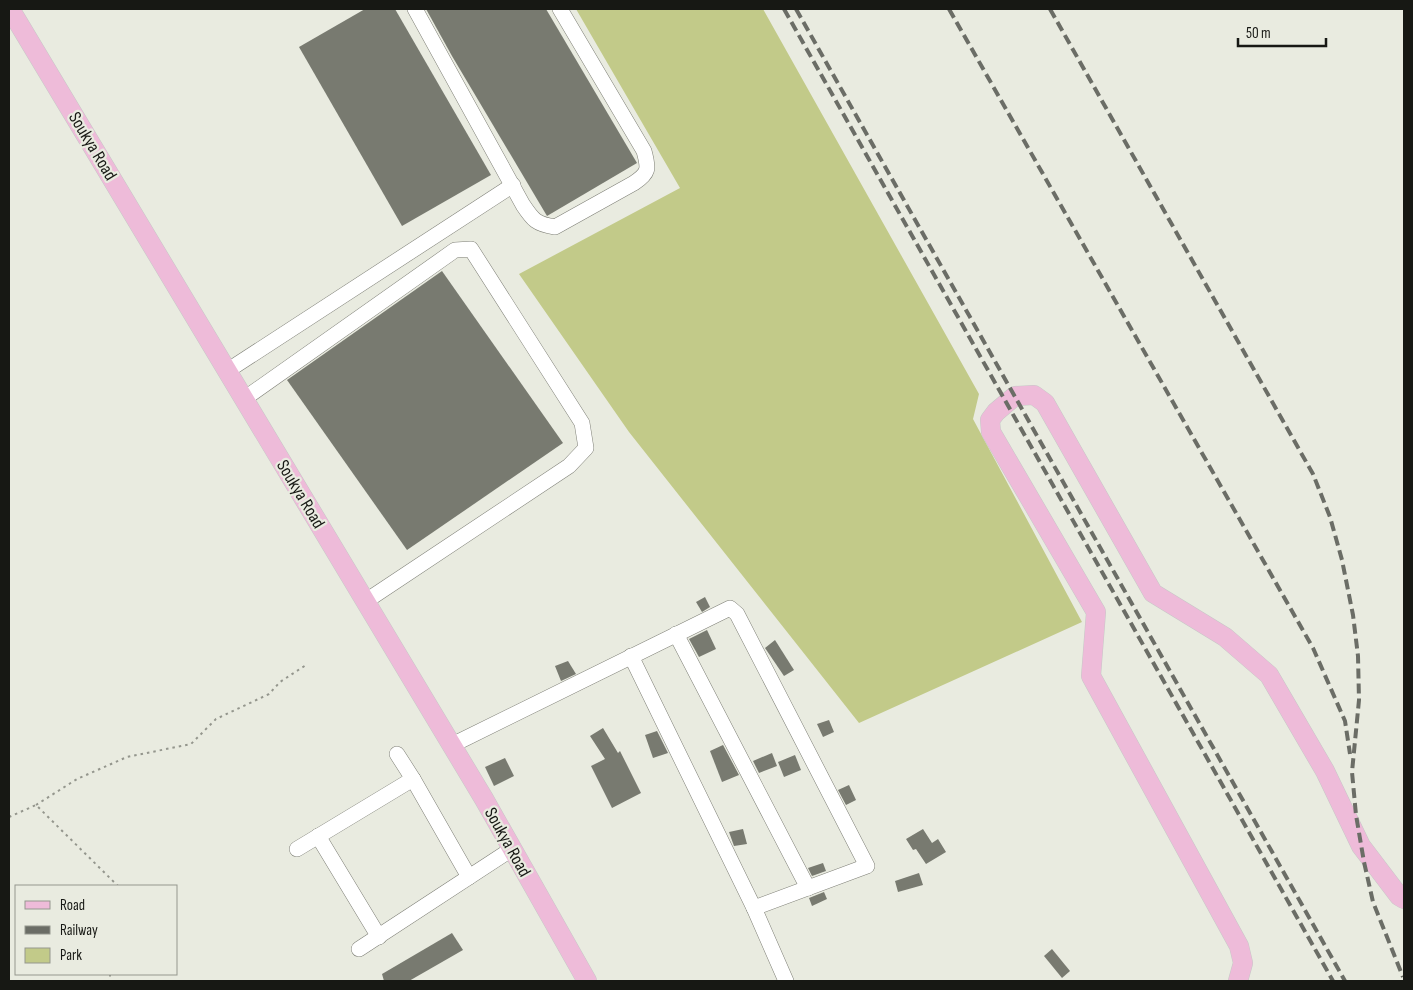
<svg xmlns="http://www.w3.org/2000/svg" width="1413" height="990" font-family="'Sofia Sans Condensed',sans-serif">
<rect width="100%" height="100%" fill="#e9ebe0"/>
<polygon fill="#c2ca89" points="576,9 763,9 979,394 973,419 1082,622 859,723 629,432 519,274 680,188"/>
<g fill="#787a70">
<polygon points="365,9 395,9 491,175 402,226 299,47"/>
<polygon points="426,9 546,9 637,163 547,216 452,56"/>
<polygon points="442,271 563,443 407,550 287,380"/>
<polygon points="705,597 710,607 702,612 696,602"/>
<polygon points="707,630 716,649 699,657 689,639"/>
<polygon points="775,640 794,670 784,676 765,648"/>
<polygon points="568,661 576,674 561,681 555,666"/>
<polygon points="829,720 834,732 823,737 817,724"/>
<polygon points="603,728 618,753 620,751 641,793 612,808 591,766 605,759 590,736"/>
<polygon points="657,731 668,753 653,758 645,735"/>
<polygon points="723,745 739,775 722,782 710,751"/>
<polygon points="772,753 777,766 759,773 753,761"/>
<polygon points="795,755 801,770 784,777 778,762"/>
<polygon points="505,758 514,776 494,786 485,767"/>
<polygon points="849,785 856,800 846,805 838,790"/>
<polygon points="743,829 747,844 734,846 729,832"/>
<polygon points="923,829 932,843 938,839 946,852 926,864 916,849 913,850 906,839"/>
<polygon points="823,863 826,871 812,876 808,868"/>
<polygon points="919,873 923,885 898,892 895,881"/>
<polygon points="824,892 827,899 812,906 809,898"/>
<polygon points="452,933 463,950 409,981 384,981 382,974"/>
<polygon points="1052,949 1070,971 1062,978 1044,956"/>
</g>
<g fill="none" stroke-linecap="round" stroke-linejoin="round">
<g stroke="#7e7f76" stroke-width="16">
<g id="minor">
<path d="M415,9L523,205C533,220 536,224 555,227L634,183C649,173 649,169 644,151L560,9"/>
<polyline points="227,371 513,185"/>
<polyline points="244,399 455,250 471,249 582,423 586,448 569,466 366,601"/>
<polyline points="676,634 808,888"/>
<polyline points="631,656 754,908"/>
<polyline points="452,745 730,608 737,614 867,866 754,908 786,981"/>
<polyline points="397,754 413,779"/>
<polyline points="318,836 379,937"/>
<polyline points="297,849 413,779 469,877"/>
<polyline points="359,949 512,849"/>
</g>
</g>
<g stroke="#c7c8c7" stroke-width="20">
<g id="major">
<polyline points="10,9 484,799 587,981"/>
<polyline points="1238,981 1243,963 1239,946 1091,676 1096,612 991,432 990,420 996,412 1015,396 1034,395 1045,403 1153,593 1225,637 1269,675 1325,771 1361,846 1399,896 1404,899"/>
</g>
</g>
<g stroke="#94968d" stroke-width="2" stroke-dasharray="2.5 4" stroke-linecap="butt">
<polyline points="36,805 77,779 127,757 191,744 216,719 269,694 280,682 306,665"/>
<polyline points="9,817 36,805 118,886"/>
<polyline points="110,974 110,981"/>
</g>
<use href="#minor" stroke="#fff" stroke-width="15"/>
<use href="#major" stroke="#eebbd9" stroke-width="19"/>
<g stroke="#6b6d66" stroke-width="4" stroke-dasharray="10 5" stroke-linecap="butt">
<polyline points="784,9 1333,981"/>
<polyline points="796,9 1345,981"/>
<polyline points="949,9 1313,648 1345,721 1350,754"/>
<polyline points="1050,9 1313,474 1330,517 1342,560 1353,615 1358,656 1359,700 1352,772 1356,815 1364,862 1373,902 1403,977"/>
</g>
</g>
<g text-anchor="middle" stroke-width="4.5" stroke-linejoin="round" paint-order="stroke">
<g font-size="18" fill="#171814" stroke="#e9ebe0">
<text transform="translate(93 146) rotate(59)" y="6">Soukya Road</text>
<text transform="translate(301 494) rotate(59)" y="6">Soukya Road</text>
<text transform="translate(508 842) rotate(61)" y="6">Soukya Road</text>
</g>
</g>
<rect width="1413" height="990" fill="none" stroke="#171814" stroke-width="20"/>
<rect x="15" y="885" width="162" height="90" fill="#e9ebe0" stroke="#95978e"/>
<rect x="25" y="901" width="25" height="8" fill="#eebbd9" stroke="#95978e"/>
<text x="60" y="910" font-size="15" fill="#171814">Road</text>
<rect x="25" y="926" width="25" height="8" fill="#6b6d66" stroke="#95978e"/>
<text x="60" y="935" font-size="15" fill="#171814">Railway</text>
<rect x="25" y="948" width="25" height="15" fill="#c2ca89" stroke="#95978e"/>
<text x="60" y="960" font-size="15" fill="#171814">Park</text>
<path d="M1238 38v8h88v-8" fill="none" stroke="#171814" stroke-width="2.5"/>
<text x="1246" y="38" font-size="15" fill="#171814" stroke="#e9ebe0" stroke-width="4" paint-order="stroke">50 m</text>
</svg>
